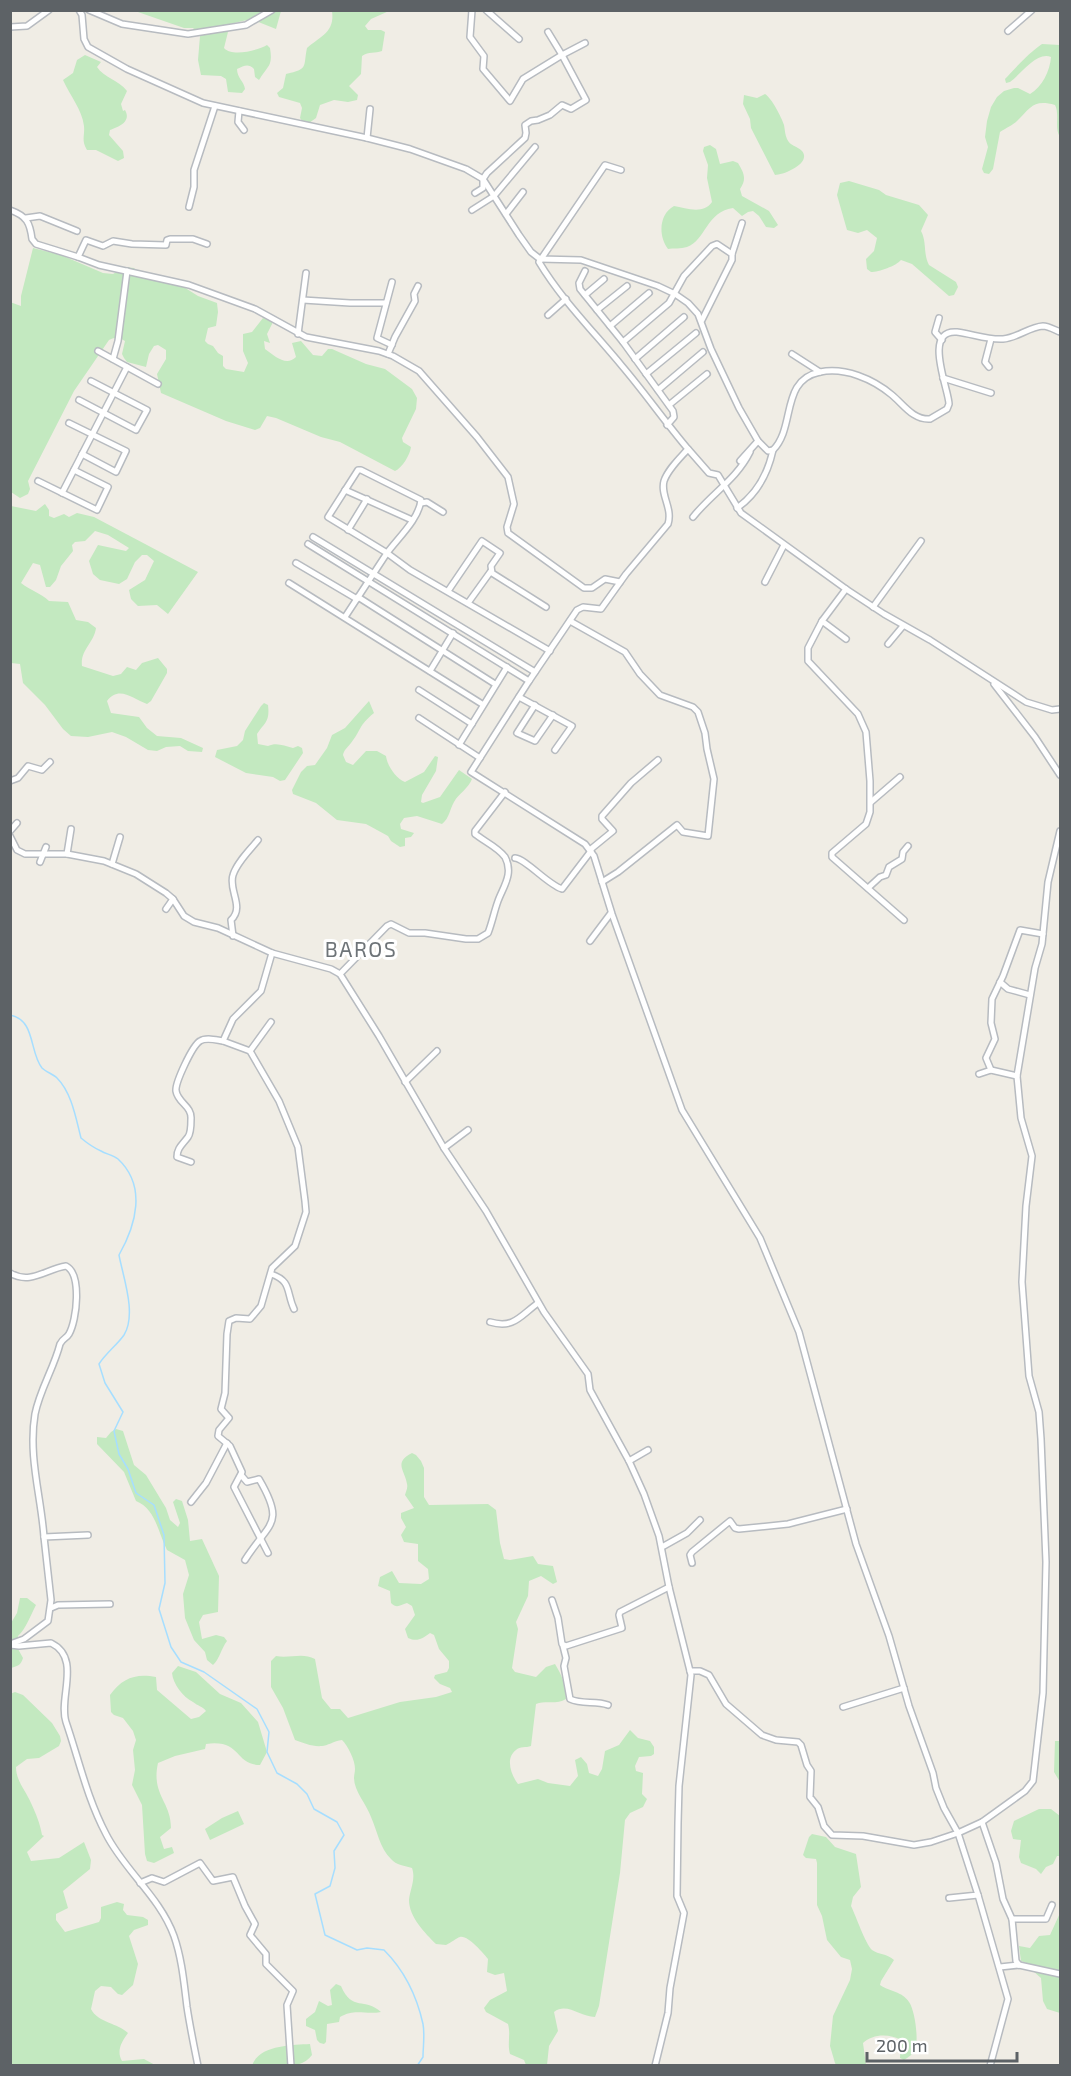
<svg xmlns="http://www.w3.org/2000/svg" width="1071" height="2076" font-family="'Exo 2',sans-serif">
<rect width="100%" height="100%" fill="#f0ede5"/>
<g fill="#c3e9c0">
<path d="M135,11H281L276,29L251,19L230,24L224,48C232,57 256,51 267,45L270,48C273,67 268,65 259,80L255,77L254,69C248,63 244,66 237,69C237,78 244,81 245,89L242,93L228,92L226,79L221,76L201,75L198,60L200,36L193,28H184Z"/>
<path d="M332,11H389L371,19L365,26L368,30H381L385,32L382,51C375,54 369,51 362,56L361,74L349,86L358,95L357,100L348,102L334,100L320,105L316,118L309,123L303,122L300,118L302,108L300,103L279,97L277,93L283,88L286,74C309,69 303,67 307,48C321,36 335,32 332,11Z"/>
<path d="M1042,44L1060,45V137C1054,128 1060,115 1055,105C1034,99 1031,107 1017,121C1013,125 1006,128 1000,132L993,169L989,174L984,173L982,169L988,147L985,137L987,121L991,107L997,97L1004,91L1014,88H1018L1030,94C1042,87 1050,71 1051,57C1037,51 1021,74 1010,82L1006,83L1005,79C1015,68 1030,52 1042,44Z"/>
<path d="M85,55L101,62L97,67C104,78 119,80 127,91L121,104L123,111L125,110C132,122 118,127 110,130L109,135L123,151L124,158L118,161L96,150H87C81,140 85,136 84,126C82,109 70,96 63,80L73,73L77,60Z"/>
<path d="M765,94C771,97 782,118 784,125C785,130 785,135 787,139C790,146 797,146 802,151C812,163 784,175 775,175L751,128L750,119L743,104L744,95L757,98Z"/>
<path d="M710,145L716,149L720,164L733,161L738,163C744,173 747,179 740,189L742,196L769,211L778,225L774,228L766,227L759,216L753,211L748,212L742,216L733,208C706,212 706,240 687,247C681,249 673,248 668,249C658,236 659,214 674,206C686,208 703,215 712,202L707,178L708,165L703,151L704,147Z"/>
<path d="M849,181L879,190L886,195L919,205L928,215L921,231C927,242 923,254 929,265L956,282L958,287L954,295L949,296L912,264L901,260C896,266 879,272 871,272L867,269L866,259L874,251L877,238L867,230L858,233L847,230L837,195L840,183Z"/>
<path d="M33,248L61,255L103,273L113,274L125,267L134,268L143,278L161,276L171,279L198,296L217,303L218,312L216,326L208,328L205,341L208,344L213,346L218,353L223,356V366L226,369L244,372L248,363L243,351V334L252,332L263,318L273,322L267,334L270,343L264,341L265,349C275,356 286,367 296,357L292,343L301,341L313,355L322,356L328,349H332L366,364L385,369L412,389L417,398L416,409L402,438L403,442L411,447C410,455 402,468 395,471L340,442L321,437L276,418L267,416L260,428L255,430L226,421L161,393L157,374L166,359V350L158,345L154,346L149,354L146,367L127,362L124,358L122,354L125,341C118,337 116,337 109,340L74,391L28,481L30,489L28,494L20,498L11,492L10,302L21,306V296Z"/>
<path d="M45,504L49,510V516L54,518L64,514L69,517L77,513L94,517L198,572L168,614L157,605L138,606L131,599L129,590L145,580L154,561L147,555H142L135,562L127,579L119,584L100,580L93,574L89,561L98,545L126,551L129,548L108,535L95,531L85,541L75,542L72,545L73,551L61,566L56,580L50,587H46L40,565L33,563L21,583C31,591 41,593 49,601L68,602L76,620L88,622L96,628C94,643 80,650 82,666L113,676L121,674L127,667L136,670L142,663L158,658L167,669V673L151,701L147,704C133,699 119,685 107,701L111,713L139,717L147,728L157,736L181,738L203,748L202,752L188,751L180,746L166,747L157,751L148,750L126,737L112,732L88,737L71,736L63,729L45,705L23,683L20,664L11,663L10,545L12,535L11,532V506L36,511Z"/>
<path d="M369,701L374,713C358,726 362,729 351,743C347,748 344,750 343,755L346,762L353,765L366,751H377L386,756C387,765 396,779 405,782L424,772L435,756L438,757L436,771L422,795L421,802L423,803L440,797L459,770L472,779C468,789 459,793 454,802C449,811 450,817 442,824L417,816L404,818L400,824L401,829L414,833L411,837L405,838V846L400,847L391,841L388,836L366,824L337,820L316,803L293,794L292,790L301,772L307,766L315,765L327,748L332,735L345,728Z"/>
<path d="M264,703L268,705C270,722 265,722 257,734L258,744L268,746C277,742 284,746 293,748L298,746L302,748L303,753L285,780L280,781L273,777L246,773L215,757L217,750L237,746L243,740L245,731L261,706Z"/>
<path d="M116,1429L123,1431L134,1465L146,1475L166,1508L170,1520L178,1527L180,1523L173,1502L176,1499L182,1501L188,1520L190,1541L202,1539L219,1576L218,1612L203,1615L199,1622L202,1639L216,1635L224,1637L227,1641C221,1649 219,1660 213,1665L207,1660L205,1652L194,1640L185,1618L183,1594L189,1575L185,1560L167,1550C158,1533 156,1509 136,1501L124,1472L97,1444V1437L106,1438L111,1432Z"/>
<path d="M412,1453L416,1455L421,1461L424,1468V1497L429,1505L488,1504L496,1510L500,1543L504,1559L510,1560L533,1556L538,1564L553,1566L557,1582L553,1584L541,1576L529,1581L528,1596L516,1622L518,1629L512,1668L515,1672L536,1677L546,1667L555,1664C562,1675 566,1686 566,1699C557,1705 546,1700 536,1704L531,1746C526,1748 520,1746 516,1750C505,1758 511,1775 518,1784L538,1779L548,1783L570,1786L578,1776L575,1760L581,1757L587,1764L589,1773L598,1776L602,1769L605,1751L619,1745L630,1730L638,1738L650,1741L654,1747V1754L651,1756L639,1757L635,1766L636,1771L643,1773L642,1794L647,1799L643,1807L630,1813L625,1820L620,1873L599,2006L595,2017C580,2017 567,2002 554,2012L558,2031L549,2046L547,2065H526L524,2060L510,2054C507,2043 511,2035 508,2024L486,2012L484,2008L490,2000L507,1991L504,1973L495,1975L487,1972L488,1959C483,1953 468,1935 460,1937C456,1938 451,1943 446,1945L436,1944C425,1933 409,1917 409,1900C410,1889 416,1879 412,1868C405,1866 396,1865 391,1859C380,1849 377,1830 371,1817C367,1805 354,1791 354,1778C354,1775 355,1772 355,1769C355,1760 348,1746 342,1740C334,1741 327,1746 322,1746C313,1747 303,1743 295,1740L283,1708L271,1687V1661L276,1656C289,1659 302,1652 315,1659L322,1698L331,1709H340L348,1718L400,1702L436,1697L452,1692L450,1688L440,1684L434,1678L435,1675L447,1672L449,1668V1661L439,1649L434,1635L430,1633C422,1639 417,1642 408,1638L405,1629L415,1615L412,1606L407,1603C400,1605 397,1609 391,1603L390,1591L378,1586L380,1577L392,1571L399,1583L421,1584L429,1579L428,1569L418,1561V1544L404,1542L401,1535L406,1527L401,1518V1513L414,1508L405,1495C406,1491 408,1488 407,1484C405,1470 393,1463 412,1453Z"/>
<path d="M20,1598H27L36,1605C31,1614 26,1629 18,1636V1649L23,1658C21,1665 18,1666 11,1668V1623L17,1613Z"/>
<path d="M178,1666L196,1672L220,1694L241,1703L258,1722L267,1752L260,1765C234,1765 242,1739 206,1744L205,1749L175,1756L158,1763C151,1795 171,1801 171,1828L160,1837L164,1849L172,1847L174,1853L154,1863L147,1861L145,1854L142,1805L132,1785L135,1770L133,1750L136,1740L133,1731L123,1718L114,1715L111,1712L110,1695C122,1678 136,1673 156,1677L157,1690L191,1719L199,1717L206,1711C202,1706 198,1706 193,1702C183,1697 173,1684 172,1673Z"/>
<path d="M15,1692L23,1695L52,1723L60,1736L61,1741L59,1746L39,1758L27,1759L16,1767C16,1781 26,1791 31,1803C36,1814 40,1823 42,1835L44,1836L27,1852L31,1861L59,1858L84,1842L91,1860L90,1869L63,1891L68,1908L56,1914V1920L65,1932L99,1922L101,1918V1907L117,1902L124,1904L123,1910L127,1915L143,1917L148,1920V1925L134,1930L129,1936L138,1964L133,1985L122,1995L118,1994L111,1987L101,1986L95,1991L91,2009C98,2023 118,2023 128,2033C122,2041 116,2051 122,2061L144,2059L155,2065H11L10,1694Z"/>
<polygon points="1055,1741 1060,1741 1060,1782 1054,1772"/>
<polygon points="1039,1809 1051,1809 1060,1816 1060,1856 1057,1856 1053,1864 1046,1867 1041,1874 1036,1869 1021,1863 1019,1857 1021,1840 1013,1839 1011,1831 1014,1821"/>
<polygon points="238,1811 244,1824 210,1840 205,1829 222,1818"/>
<path d="M812,1834L826,1837L835,1847L856,1854L861,1887L853,1897L851,1906C856,1916 865,1943 872,1950C879,1955 886,1953 894,1960L881,1981L880,1985C890,1992 902,1991 909,2002C915,2010 919,2041 915,2050C913,2055 908,2057 904,2060L900,2058L901,2040C889,2033 872,2034 863,2043L866,2065H836L835,2063L830,2046L833,2016L850,1980L852,1969L850,1960L841,1957L827,1940L822,1916L817,1905V1863L816,1859L806,1858L803,1855L809,1837Z"/>
<polygon points="1060,1913 1060,2013 1047,2009 1043,2001 1041,1978 1033,1971 1032,1965 1021,1961 1019,1946 1030,1948 1039,1936 1050,1935"/>
<path d="M336,1984L341,1986C352,2012 365,1997 381,2012C365,2015 355,2008 340,2017L339,2022L327,2024L326,2042L324,2044L320,2043L317,2040L315,2030L306,2026V2019L315,2012L319,2001L328,2006L332,2005L330,1990Z"/>
<path d="M310,2044L312,2055C300,2072 270,2065 252,2066C258,2045 292,2045 310,2044Z"/>
</g>
<g fill="none" stroke-linecap="round" stroke-linejoin="round">
<path stroke="#a6deff" stroke-width="1.5" d="M10,1015C36,1020 29,1052 42,1068C46,1072 53,1074 57,1078C72,1093 76,1119 81,1138C87,1143 94,1148 101,1151C106,1154 113,1155 118,1159C147,1186 136,1225 119,1255C123,1277 137,1314 124,1335C117,1345 106,1353 99,1364L105,1383L123,1412L114,1431L119,1454L128,1469L136,1493L154,1505L164,1535L165,1583L159,1609L171,1647L181,1662L204,1672L257,1709L269,1732L267,1752L277,1773L297,1784L307,1794L314,1809L337,1822L344,1835L334,1851L335,1868L330,1886L315,1894L325,1935L357,1950L367,1948L384,1950C404,1970 417,1997 423,2024C425,2035 423,2047 423,2057L417,2066"/>
<g stroke="#b7bbc0" stroke-width="8">
<g id="minor">
<path d="M79,10L82,15L84,39L88,47L127,69L203,103L367,138L410,149L466,169L483,179L519,235L531,252L540,259L581,260L658,286L675,294L688,303L698,314L711,349L739,408L758,441L768,451L773,450C796,427 780,380 820,372C845,367 873,379 892,395C904,405 913,420 930,419L947,409L949,404C949,390 922,329 957,332C973,334 987,340 1003,339C1017,338 1029,327 1043,326C1048,326 1055,330 1060,332"/>
<polyline points="89,10 122,24 188,34 246,25 272,10"/>
<polyline points="472,10 470,37 484,56 483,69 510,101 523,79 562,55 586,100 571,109 562,105 550,115 538,120 531,121 525,125 526,133 525,138 487,173 483,179 483,188 475,193"/>
<polyline points="486,10 519,39"/>
<polyline points="10,27 27,26 49,10"/>
<polyline points="1008,31 1032,10"/>
<polyline points="548,32 562,55 585,43"/>
<polyline points="239,111 238,122 244,130"/>
<polyline points="367,138 370,109"/>
<path d="M621,170L605,165L539,262C561,299 594,332 622,366C645,393 665,422 688,449C680,458 668,469 664,481C660,495 673,508 668,524L626,574L601,609L583,607L577,610L529,681L471,772L585,844L594,856L612,914L682,1110L760,1238L799,1332L856,1544L889,1636L909,1706L933,1773L936,1788L944,1808L958,1833L978,1895L949,1898"/>
<polyline points="189,207 194,187 194,170 215,106"/>
<path d="M10,210C27,216 30,223 32,239L36,244L78,257L86,240L103,246L113,241L132,244L166,245L167,240L170,239H193L207,244"/>
<polyline points="472,210 494,196 535,147"/>
<polyline points="506,214 523,192"/>
<polyline points="26,218 40,216 77,231"/>
<polyline points="732,254 742,223"/>
<polyline points="78,257 99,265 189,285 255,309 306,337 379,351 393,356 419,371 477,437 508,477 514,504 507,527 508,533 584,588 592,588 605,579 620,582"/>
<polyline points="585,271 579,283 580,289 623,342 673,411 674,417 667,425"/>
<polyline points="585,295 604,279"/>
<polyline points="303,300 350,303 386,303"/>
<polyline points="597,310 627,286"/>
<polyline points="548,315 566,299"/>
<polyline points="939,318 935,332 942,340"/>
<polyline points="610,326 649,293"/>
<polyline points="298,334 306,273"/>
<polyline points="623,342 669,303 684,276 712,246 717,244 732,254 732,260 702,320"/>
<polyline points="392,345 377,338 392,282"/>
<polyline points="98,351 158,384"/>
<polyline points="388,354 395,337 415,301 414,294 418,286"/>
<polyline points="792,354 820,372"/>
<polyline points="113,359 118,341 127,271"/>
<polyline points="635,359 684,317"/>
<polyline points="989,367 985,362 991,339"/>
<polyline points="646,374 696,333"/>
<polyline points="943,378 991,393"/>
<polyline points="658,390 703,352"/>
<polyline points="79,400 136,430 147,410 91,381"/>
<polyline points="669,405 707,374"/>
<polyline points="69,423 126,451 116,472 82,454"/>
<polyline points="688,449 709,473 718,475 741,513 846,589 884,614 930,640 1026,702 1052,710 1060,709"/>
<polyline points="740,461 758,441"/>
<polyline points="38,481 97,510 108,487 74,470"/>
<polyline points="345,490 412,520"/>
<polyline points="62,493 127,367"/>
<polyline points="421,503 427,502 443,512"/>
<path d="M737,508C757,494 768,473 773,450"/>
<path d="M693,517C712,493 736,480 750,452"/>
<polyline points="348,530 367,499"/>
<polyline points="313,537 535,672"/>
<polyline points="308,544 529,681"/>
<polyline points="296,563 357,599"/>
<polyline points="765,582 784,545"/>
<polyline points="289,583 482,704"/>
<polyline points="448,591 482,541 500,553 491,566 492,573 546,607"/>
<polyline points="358,597 495,684"/>
<polyline points="468,603 491,571"/>
<polyline points="873,607 921,541"/>
<path d="M345,617L387,553L328,517L358,470H361L421,500C419,519 398,538 387,553L410,570L550,651"/>
<polyline points="570,621 625,652 640,674 660,695 693,707 698,712 705,733 707,749 714,779 708,836 683,832 677,825 618,872 602,882"/>
<polyline points="822,621 808,648 808,661 858,714 866,732 870,781 870,812 866,824 832,853 832,857 904,920"/>
<polyline points="846,639 822,621 846,589"/>
<polyline points="888,644 903,626"/>
<polyline points="430,671 453,633"/>
<polyline points="994,684 1035,737 1060,775"/>
<polyline points="419,690 472,724"/>
<polyline points="519,697 572,726 555,750"/>
<polyline points="535,705 517,733 535,741 553,715"/>
<polyline points="419,718 480,758"/>
<polyline points="459,745 507,667"/>
<polyline points="10,781 18,778 28,766 42,770 50,762"/>
<polyline points="871,802 900,777"/>
<polyline points="10,831 17,823"/>
<polyline points="10,836 17,850 25,854 67,854 104,861 136,874 166,893 173,899 184,916 194,922 218,928 272,953 331,969 340,974 379,1036 444,1148 486,1211 544,1312 588,1374 590,1390 629,1461 644,1494 659,1536 669,1587 691,1675 679,1786 678,1823 677,1896 684,1913 670,1988 668,2013 655,2066"/>
<polyline points="591,849 613,831 602,819 602,816 631,783 658,760"/>
<polyline points="67,854 71,829"/>
<path d="M515,858C526,859 547,884 562,889L591,851"/>
<polyline points="40,862 46,847"/>
<polyline points="112,864 120,837"/>
<polyline points="868,888 880,877 886,875 889,867 902,859 903,852 908,846"/>
<polyline points="166,909 173,899"/>
<path d="M233,936L231,920C245,907 228,890 233,875C237,862 250,850 258,840"/>
<polyline points="590,941 611,913"/>
<path d="M340,974L387,926L391,924L409,933H425L466,939H478L488,933C492,923 494,912 498,901C503,887 514,874 505,857C499,848 484,841 475,834V831L505,792"/>
<polyline points="1000,982 1008,989 1030,995"/>
<polyline points="223,1041 250,1051 279,1101 298,1147 305,1201 306,1212 295,1246 272,1268 261,1306 250,1319 236,1318 229,1321 227,1334 225,1393 221,1409 229,1418 219,1430 218,1436 230,1446 242,1472 234,1487 268,1553"/>
<polyline points="250,1051 271,1022"/>
<polyline points="991,1070 986,1058 995,1039 991,1023 992,999 1003,976 1020,930 1043,934"/>
<polyline points="979,1074 991,1070 1017,1076"/>
<polyline points="405,1082 437,1051"/>
<polyline points="444,1148 468,1130"/>
<path d="M191,1162L177,1157C177,1148 182,1145 188,1137C191,1133 191,1125 191,1119C192,1106 178,1103 176,1091C175,1083 192,1046 200,1041C206,1037 216,1040 223,1041L233,1019L261,991L272,953"/>
<path d="M10,1273C31,1285 46,1269 66,1266C82,1274 77,1320 69,1334C66,1339 63,1338 60,1344C54,1368 40,1389 35,1414C28,1456 41,1496 44,1537"/>
<path d="M271,1274C292,1281 286,1292 294,1309"/>
<path d="M490,1322C514,1329 520,1316 538,1303"/>
<polyline points="629,1461 648,1450"/>
<path d="M241,1475L247,1482L259,1479C286,1525 269,1522 245,1560"/>
<polyline points="191,1502 206,1483 227,1443"/>
<polyline points="662,1547 687,1533 700,1520"/>
<polyline points="692,1563 690,1555 692,1552 730,1521 735,1528 739,1529 788,1524 847,1509"/>
<polyline points="552,1600 558,1618 562,1644 566,1646 622,1628 619,1615 620,1612 669,1587"/>
<polyline points="51,1608 58,1605 110,1604"/>
<polyline points="10,1644 24,1639 48,1621 51,1600 44,1537 88,1535"/>
<path d="M10,1645L19,1646L51,1643C82,1658 58,1698 66,1722C79,1760 87,1798 106,1834C124,1870 160,1897 174,1936C182,1959 184,1983 187,2007C190,2027 194,2046 198,2066"/>
<path d="M563,1646L566,1658L564,1666L570,1699C582,1705 596,1700 608,1705"/>
<polyline points="690,1671 700,1671 709,1675 726,1704 762,1735 776,1740 798,1742 801,1745 807,1765 811,1771 810,1797 818,1807 824,1826 832,1835 863,1836 914,1845 931,1842 958,1833 982,1822 1025,1791 1033,1781 1043,1693 1046,1562 1041,1439 1039,1412 1029,1376 1022,1282 1026,1206 1032,1156 1021,1118 1017,1076 1035,968 1042,944 1048,882 1060,831"/>
<polyline points="843,1707 904,1688"/>
<polyline points="982,1822 996,1863 1003,1899 1012,1919 1016,1961 1019,1965"/>
<polyline points="140,1883 152,1878 164,1882 200,1863 213,1881 233,1877 245,1906 255,1924 250,1935 266,1954 266,1964 293,1991 287,2005 291,2066"/>
<polyline points="978,1895 1008,1999 990,2066"/>
<polyline points="1012,1919 1046,1919 1052,1905"/>
<polyline points="1000,1967 1019,1965 1060,1974"/>
</g>
</g>
<use href="#minor" stroke="#fff" stroke-width="5"/>
</g>
<g text-anchor="middle" stroke-width="6" stroke-linejoin="round" paint-order="stroke">
<g font-size="21" letter-spacing="1.5" fill="#6e7478" stroke="#fff">
<text x="361" y="957">BAROS</text>
</g>
</g>
<rect width="1071" height="2076" fill="none" stroke="#5d6266" stroke-width="24"/>
<path d="M867 2052v9h150v-9" fill="none" stroke="#5d6266" stroke-width="3"/>
<text x="876" y="2052" font-size="18" fill="#5d6266" stroke="#ffffff" stroke-width="4.5" paint-order="stroke">200 m</text>
</svg>
